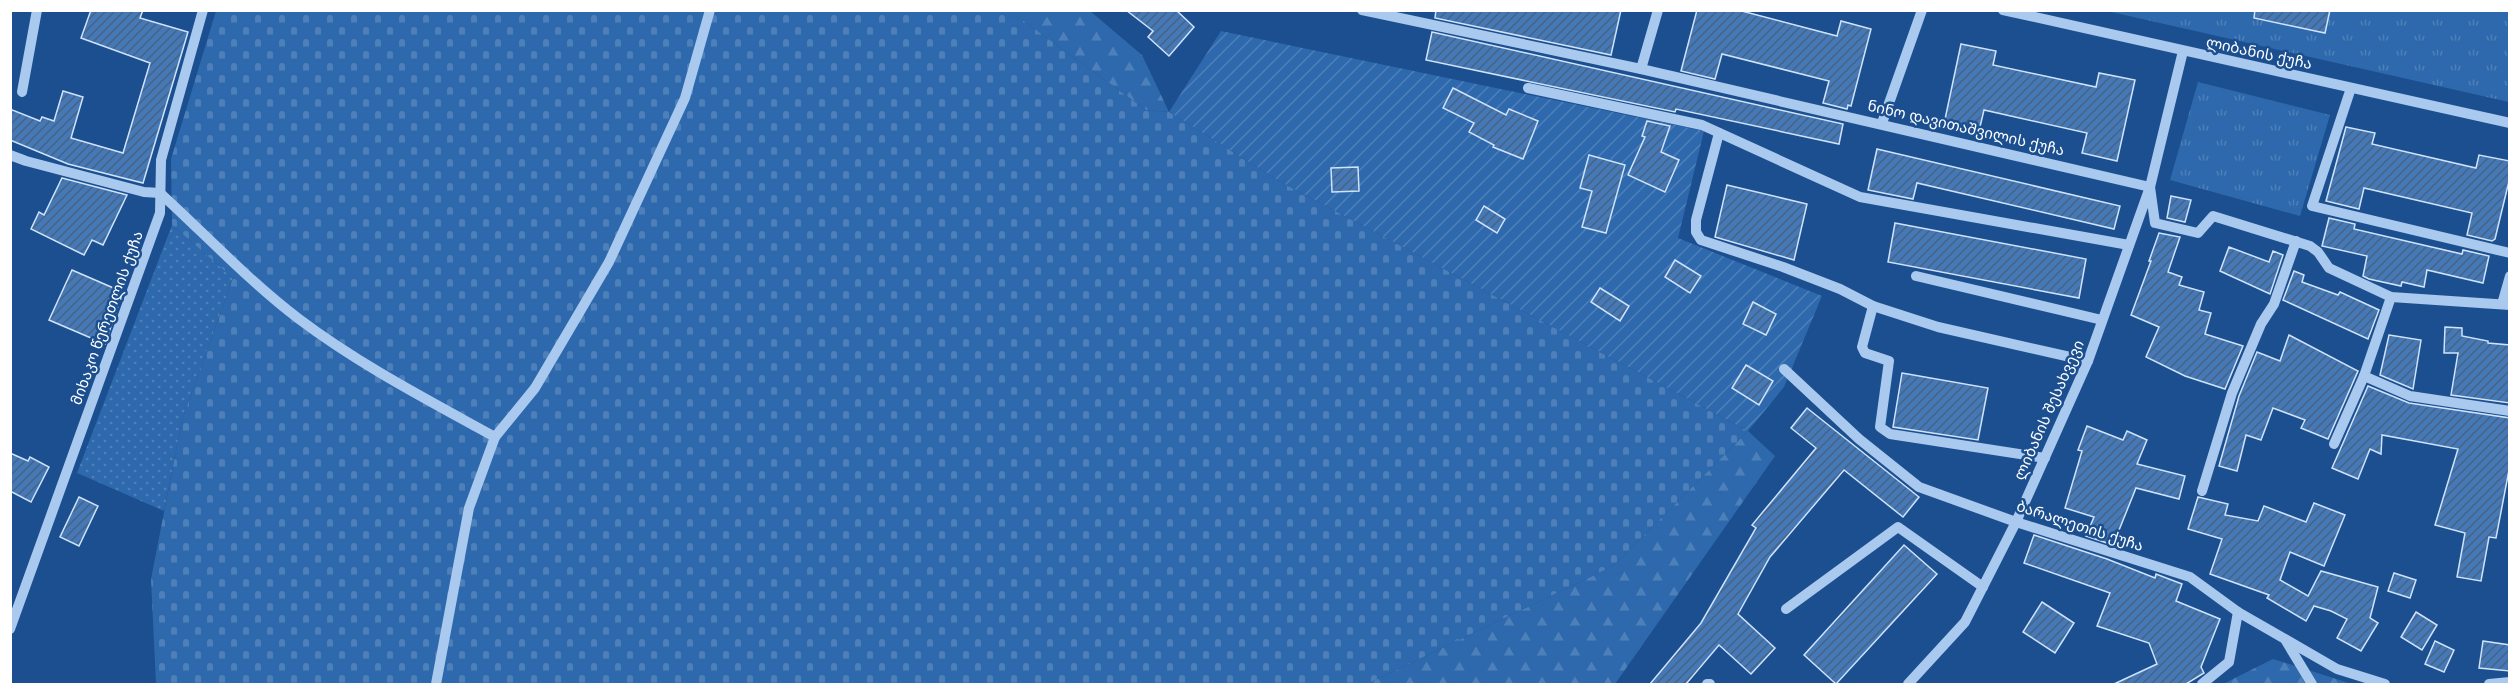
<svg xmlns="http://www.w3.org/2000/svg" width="2520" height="695" font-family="'Open Sans','Noto Sans Georgian',sans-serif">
<defs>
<pattern id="grass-dots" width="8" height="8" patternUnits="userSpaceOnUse" patternTransform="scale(1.5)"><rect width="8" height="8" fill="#2e69ad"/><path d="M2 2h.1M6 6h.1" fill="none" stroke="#4d80b9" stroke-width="1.8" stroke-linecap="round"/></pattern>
<pattern id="forest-firs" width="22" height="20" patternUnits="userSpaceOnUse" patternTransform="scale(1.5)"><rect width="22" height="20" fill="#2e69ad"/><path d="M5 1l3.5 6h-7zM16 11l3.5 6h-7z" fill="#4d80b9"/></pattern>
<pattern id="cemetery-stones" width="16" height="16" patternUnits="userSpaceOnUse" patternTransform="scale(1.5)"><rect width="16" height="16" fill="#2e69ad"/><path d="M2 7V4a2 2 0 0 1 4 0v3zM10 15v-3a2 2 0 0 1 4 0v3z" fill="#4d80b9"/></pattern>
<pattern id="park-tufts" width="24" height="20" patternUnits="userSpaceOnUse" patternTransform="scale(1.5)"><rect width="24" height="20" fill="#2e69ad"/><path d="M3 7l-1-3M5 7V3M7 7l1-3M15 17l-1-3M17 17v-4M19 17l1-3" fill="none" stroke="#4d80b9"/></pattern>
<pattern id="garden-furrows" width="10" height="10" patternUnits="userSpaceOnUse" patternTransform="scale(1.5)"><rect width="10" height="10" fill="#2e69ad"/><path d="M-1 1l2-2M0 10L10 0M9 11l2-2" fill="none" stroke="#4d80b9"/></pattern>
<pattern id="building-hatch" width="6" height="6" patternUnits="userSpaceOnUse" patternTransform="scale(1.5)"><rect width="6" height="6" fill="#4478b7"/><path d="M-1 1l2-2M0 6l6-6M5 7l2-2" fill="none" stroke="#486282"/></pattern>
</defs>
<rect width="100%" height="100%" fill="#1b4f8f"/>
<polygon fill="url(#grass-dots)" points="172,225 233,278 182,420 164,511 77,473"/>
<g fill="url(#forest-firs)">
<polygon points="983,11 1090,11 1142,55 1169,112 1146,110 1021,19"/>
<polygon points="1748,431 1775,456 1615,684 1367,684 1613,566"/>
<polygon points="2273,659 2352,684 2223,684"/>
</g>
<polygon fill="url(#cemetery-stones)" points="983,10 1021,19 1146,110 1169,112 1279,181 1748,431 1613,566 1367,684 156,684 151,579 182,420 233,278 172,225 171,159 216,11"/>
<g fill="url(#park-tufts)">
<polygon points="2107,11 2509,11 2509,102"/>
<polygon points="2198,82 2330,115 2300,216 2170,180"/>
</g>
<polygon fill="url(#garden-furrows)" points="1221,31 1704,131 1678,238 1822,296 1784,387 1748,431 1279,181 1169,112"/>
<g fill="url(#building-hatch)" stroke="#cfe3fa" stroke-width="1.5">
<polygon points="91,10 143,10 140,18 188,32 143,183 68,164 10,140 10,109 40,121 42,117 54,121 63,91 83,97 71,138 123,153 150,63 81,38"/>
<polygon points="1126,10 1176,10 1194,27 1169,56 1148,37 1153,31"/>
<polygon points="1436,10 1621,10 1611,55 1435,18"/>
<polygon points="1697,10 1738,10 1837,36 1841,21 1871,29 1851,106 1848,105 1847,109 1823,103 1829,81 1722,54 1715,79 1681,71"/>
<polygon points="2255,10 2330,10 2325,33 2254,18"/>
<polygon points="1432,32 1843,124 1839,144 1676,109 1675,112 1426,60"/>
<polygon points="1961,44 1996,51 1993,65 2096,87 2099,73 2135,80 2117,161 2082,153 2087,133 1984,110 1979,131 1944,124"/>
<polygon points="1453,88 1506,115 1509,109 1538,121 1523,159 1493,147 1494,145 1469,132 1474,123 1443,108"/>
<polygon points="1647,121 1670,126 1661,152 1679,160 1665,192 1628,175 1645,137 1642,136"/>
<polygon points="2346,127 2375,133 2372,144 2476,168 2479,155 2510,161 2510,177 2495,239 2492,241 2467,235 2472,213 2364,188 2359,209 2326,201"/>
<polygon points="1877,149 2120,206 2114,229 1917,183 1913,199 1868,190"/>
<polygon points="1589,155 1625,165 1606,233 1582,227 1592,191 1580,188"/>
<polygon points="1358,167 1359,191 1332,192 1331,168"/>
<polygon points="62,178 127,195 103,245 92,240 84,255 31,229 39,212 44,215"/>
<polygon points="1727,185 1807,204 1794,260 1715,237"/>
<polygon points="2171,196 2191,200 2185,222 2167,218"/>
<polygon points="1484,206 1505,219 1497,233 1476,220"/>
<polygon points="2329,218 2355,224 2354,229 2462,254 2463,250 2489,256 2483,283 2427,270 2424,287 2402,282 2401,286 2369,279 2363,276 2367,256 2322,246"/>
<polygon points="1895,223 2086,259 2079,298 1888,262"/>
<polygon points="2159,233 2180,237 2168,272 2182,277 2179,285 2204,292 2199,310 2211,313 2205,334 2243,346 2225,389 2185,376 2146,357 2159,327 2131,315 2151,261 2149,261"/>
<polygon points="2229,247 2269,262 2273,251 2283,255 2270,294 2220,271"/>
<polygon points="1675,260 1701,276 1690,293 1665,277"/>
<polygon points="72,270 118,290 112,303 118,306 105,344 49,320"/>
<polygon points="2294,271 2304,275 2302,282 2338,295 2340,292 2379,310 2368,339 2283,300"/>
<polygon points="1600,288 1629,306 1620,321 1591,302"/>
<polygon points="1753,302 1776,314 1766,335 1743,324"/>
<polygon points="2445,327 2462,328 2462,336 2488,341 2488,343 2510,345 2510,403 2451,395 2458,353 2444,353"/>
<polygon points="2289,335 2358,371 2328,439 2301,428 2305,420 2273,408 2261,440 2246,435 2237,471 2219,466 2239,396 2257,352 2280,361"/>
<polygon points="2389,335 2421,340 2413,389 2380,375"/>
<polygon points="1746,365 1773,381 1759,405 1732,388"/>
<polygon points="1902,373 1988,388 1978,440 1893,427"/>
<polygon points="2368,386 2409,403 2510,418 2510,465 2496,538 2489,537 2481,581 2457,577 2465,533 2435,525 2458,449 2382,435 2381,454 2370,449 2358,479 2332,468"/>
<polygon points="1807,408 1919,497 1903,517 1844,470 1770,557 1738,614 1775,648 1751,674 1719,645 1686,684 1650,684 1701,623 1756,528 1752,525 1816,448 1791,428"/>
<polygon points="2087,426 2123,440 2127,431 2147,440 2137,464 2185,476 2179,499 2136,488 2113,545 2086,536 2094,517 2065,508 2082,451 2078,450"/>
<polygon points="10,453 28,461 30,457 49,467 31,502 10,491"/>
<polygon points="79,497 98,506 79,546 60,537"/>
<polygon points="2198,497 2228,504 2225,515 2258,521 2264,506 2306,522 2314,503 2345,515 2324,566 2290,552 2280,580 2308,596 2321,571 2378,587 2370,618 2378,623 2361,651 2337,638 2347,619 2331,611 2314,606 2306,621 2267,598 2269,595 2210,574 2222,539 2188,529"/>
<polygon points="2034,535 2107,559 2155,578 2156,574 2182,584 2176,601 2220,619 2201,667 2204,673 2186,684 2114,684 2157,664 2149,643 2097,626 2110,593 2024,563"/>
<polygon points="1904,545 1937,574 1836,684 1804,655"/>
<polygon points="2394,573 2416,580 2410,598 2388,591"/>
<polygon points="2042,602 2074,623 2055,653 2023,632"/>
<polygon points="2416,612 2437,625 2422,650 2401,637"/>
<polygon points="2435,641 2454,650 2444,672 2425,664"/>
<polygon points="2483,641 2510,645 2510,671 2479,668"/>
</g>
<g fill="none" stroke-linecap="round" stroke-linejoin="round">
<g stroke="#a9c9ee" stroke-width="10">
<polyline points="1362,10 1641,69 2150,187 2155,223 2198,233 2213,216 2310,246 2318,252 2329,268 2391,297 2510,305"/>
<polyline points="2003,10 2510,123"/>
<polyline points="1641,69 1658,10"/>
<polyline points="1528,88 1702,125 1860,197 2129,245"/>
<polyline points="2351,88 2312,206 2510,253"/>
<polyline points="22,92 37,10"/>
<polyline points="1882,123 1922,10"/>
<polyline points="1719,133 1696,220 1696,232 1701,240 1783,267 1840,289 1873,306 1938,327 2088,361"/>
<path d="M10,155L26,161L144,192L160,193C206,235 249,281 299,319C360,365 428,400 495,437"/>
<polyline points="1916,276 2102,320"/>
<polyline points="2391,297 2364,376 2410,396 2510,411"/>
<polyline points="2502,304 2510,276"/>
<polyline points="1873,306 1862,347 1865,353 1889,361 1880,427 1890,434 2045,458"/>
<polyline points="1784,369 1859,439 1919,487 2016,522 2190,577 2238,612 2337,669 2385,684"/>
<polyline points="2334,444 2364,376"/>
<polyline points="2202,491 2232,393 2261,324 2274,304 2296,241"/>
<polyline points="1786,609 1898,527 1983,587"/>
<polyline points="10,629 160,213 161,160 203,10"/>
<polyline points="2286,641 2312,684"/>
<polyline points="436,684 469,508 495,437 535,388 609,262 685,98 710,10"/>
<polyline points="1707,684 1710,684"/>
<polyline points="1908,684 1965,622 2016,522 2088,361 2150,187 2183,51"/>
<polyline points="2202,684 2229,662 2238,612"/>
<polyline points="2489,684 2510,682"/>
</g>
</g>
<g text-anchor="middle" stroke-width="5" stroke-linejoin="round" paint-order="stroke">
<g font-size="15" fill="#fff" stroke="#1b4f8f">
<text transform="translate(2259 53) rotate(12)" y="5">ლიბანის ქუჩა</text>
<text transform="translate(1966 128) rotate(13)" y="5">ნინო დავითაშვილის ქუჩა</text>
<text transform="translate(107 318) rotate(-70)" y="5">მიხაკო წერეთლის ქუჩა</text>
<text transform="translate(2049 410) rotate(-66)" y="5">ლიბანის შესახვევი</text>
<text transform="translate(2080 526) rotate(18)" y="5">ბარალეთის ქუჩა</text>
</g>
</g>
<rect width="2520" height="695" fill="none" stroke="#ffffff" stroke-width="24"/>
</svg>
